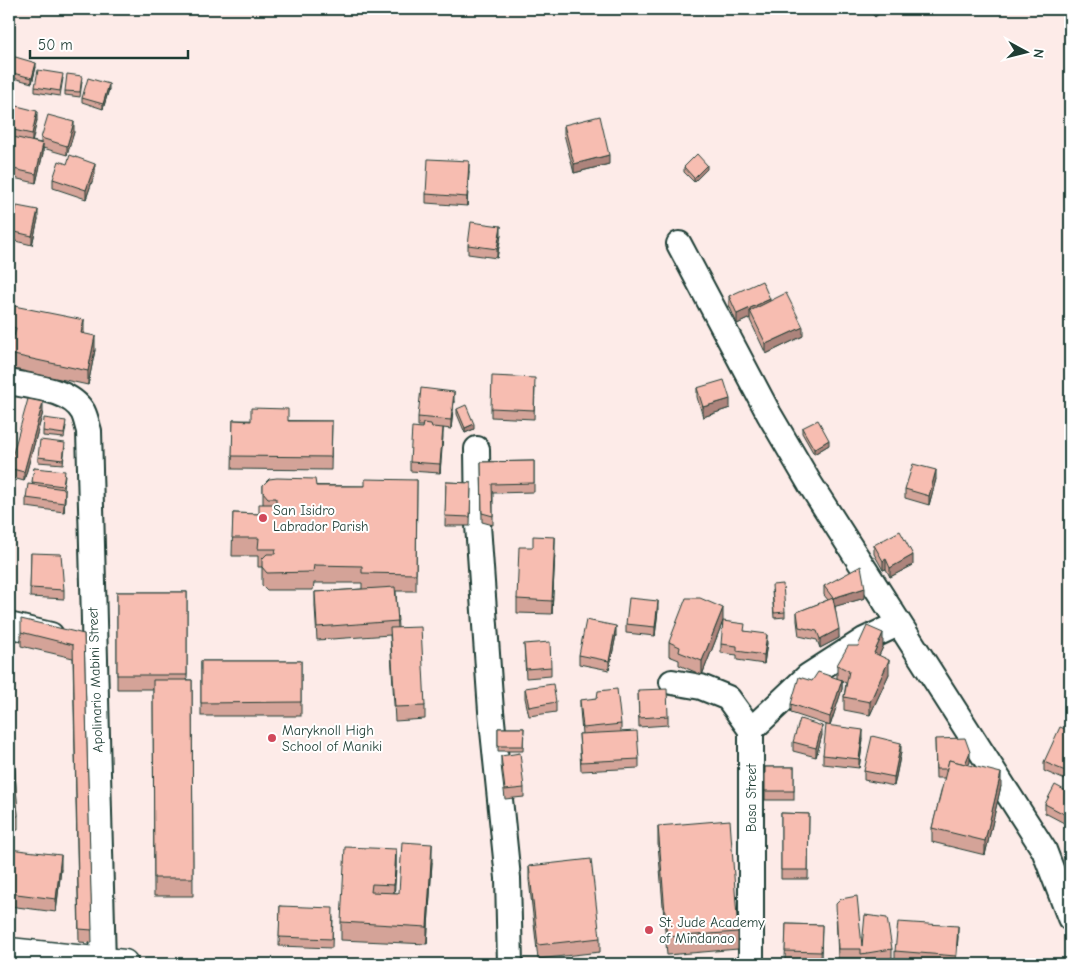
<svg xmlns="http://www.w3.org/2000/svg" width="1079" height="973" font-family="'Comic Neue',sans-serif">
<rect width="100%" height="100%" fill="#fdebe8"/>
<filter id="ink" filterUnits="userSpaceOnUse"><feTurbulence type="fractalNoise" baseFrequency=".02" numOctaves="2"/><feDisplacementMap in="SourceGraphic" scale="10" xChannelSelector="R" yChannelSelector="G"/><feConvolveMatrix kernelMatrix="1 2 1 2 8 2 1 2 1" color-interpolation-filters="sRGB"/></filter>
<g filter="url(#ink)">
<g fill="none" stroke-linecap="round" stroke-linejoin="round">
<g stroke="#1f3d34" stroke-width="28">
<g id="minor">
<polyline points="679,244 769,414 810,484 1044,850 1070,918"/>
<path d="M9,382C32,387 70,389 83,412C86,418 87,425 89,431L103,964"/>
<polyline points="477,449 478,525 491,711 508,878 510,964"/>
<polyline points="9,625 51,635"/>
<polyline points="672,682 701,687 728,698 751,730 751,964"/>
<polyline points="751,730 808,676 864,640 898,624"/>
</g>
</g>
<g stroke="#1f3d34" stroke-width="31">
<polyline id="trunk" points="9,952 124,964"/>
</g>
<use href="#minor" stroke="#fff" stroke-width="24"/>
<use href="#trunk" stroke="#fff" stroke-width="28"/>
</g>
<g fill="#d4a398" stroke="#1f3d34">
<polygon points="867,9 884,9 875,17"/>
<polygon points="9,67 36,67 32,83 9,77"/>
<polygon points="63,78 60,96 35,92 35,87"/>
<polygon points="82,81 80,97 65,95 65,91"/>
<polygon points="109,89 103,109 82,102 82,98"/>
<polygon points="9,104 37,120 32,141 41,143 41,138 74,132 67,155 43,148 43,153 36,183 9,177"/>
<polygon points="564,125 609,164 574,173 564,134"/>
<polygon points="684,167 707,169 694,182 684,172"/>
<polygon points="469,171 467,206 426,203 426,194"/>
<polygon points="95,173 86,199 53,188 53,179"/>
<polygon points="38,219 32,245 11,240 11,231"/>
<polygon points="501,235 497,258 468,254 468,245"/>
<polygon points="729,296 770,301 803,336 766,354 750,320 750,318 737,324 729,305"/>
<polygon points="9,305 84,334 95,350 88,385 9,368"/>
<polygon points="535,387 534,419 491,417 491,408"/>
<polygon points="697,388 730,408 703,417 697,397"/>
<polygon points="454,401 451,429 443,428 440,473 410,471 410,462 422,428 423,426 418,426 418,417"/>
<polygon points="457,409 474,429 465,433 457,414"/>
<polygon points="43,412 24,481 9,477 9,468"/>
<polygon points="233,420 332,421 331,470 232,469"/>
<polygon points="66,426 64,438 43,436 43,431"/>
<polygon points="802,428 829,445 814,454 802,433"/>
<polygon points="65,448 63,464 38,462 38,457"/>
<polygon points="534,461 534,492 493,493 493,525 482,522 481,462"/>
<polygon points="34,468 65,475 63,489 65,498 64,512 26,507 26,498 32,485"/>
<polygon points="936,479 929,505 905,498 905,489"/>
<polygon points="417,480 416,591 396,591 398,628 425,706 425,719 395,721 390,635 317,640 315,606 315,592 362,589 362,583 314,583 313,590 267,590 262,585 262,567 258,567 258,556 232,556 233,513 259,514 263,504 263,485 365,486"/>
<polygon points="446,482 471,483 470,526 445,526"/>
<polygon points="874,545 913,565 890,577 886,569 883,570 874,554"/>
<polygon points="533,547 555,550 552,614 517,613 517,599"/>
<polygon points="31,553 64,590 64,599 30,597"/>
<polygon points="824,586 865,598 835,606 839,638 820,648 817,640 799,636 797,621 797,612 828,600 824,595"/>
<polygon points="772,590 785,612 785,617 774,618"/>
<polygon points="117,592 187,592 187,680 192,680 193,896 154,896 153,689 117,689"/>
<polygon points="658,610 655,636 626,633 626,624"/>
<polygon points="723,621 702,675 679,665 679,660 669,656 669,642"/>
<polygon points="745,631 767,643 764,664 737,660 737,655 721,653 721,644"/>
<polygon points="21,632 84,634 92,943 79,942 73,658 21,646"/>
<polygon points="616,635 609,670 579,664 579,655"/>
<polygon points="524,644 551,667 551,676 526,678"/>
<polygon points="883,647 879,655 889,674 870,715 844,710 844,697 846,683 842,681 842,689 830,726 863,739 859,768 823,764 823,755 830,726 791,713 791,704 837,678 837,665"/>
<rect x="201" y="661" width="100" height="55"/>
<polygon points="9,687 18,816 18,830 9,831"/>
<polygon points="525,688 556,702 556,712 529,716 525,698"/>
<polygon points="638,690 668,716 668,725 639,727"/>
<polygon points="580,700 621,724 621,732 639,759 639,768 581,771 579,734 582,734 580,709"/>
<polygon points="498,728 524,728 523,751 498,751"/>
<polygon points="1070,731 1070,782 1044,771 1044,762"/>
<polygon points="822,735 816,757 793,751 793,742"/>
<polygon points="935,739 970,762 968,765 1001,786 985,855 932,842 932,828 945,778 936,778"/>
<polygon points="901,752 894,786 864,780 864,771"/>
<polygon points="501,756 524,788 524,797 505,799 501,765"/>
<rect x="765" y="767" width="29" height="33"/>
<polygon points="1070,793 1066,824 1045,813 1045,804"/>
<polygon points="781,813 809,814 808,879 781,879"/>
<polygon points="658,826 738,932 738,949 667,955 658,844"/>
<polygon points="9,849 61,869 56,912 9,906"/>
<polygon points="396,849 396,867 394,893 399,893 432,862 427,944 341,940 341,922"/>
<polygon points="529,866 600,938 600,952 538,959 529,880"/>
<polygon points="280,906 333,917 332,948 279,946"/>
<polygon points="836,913 862,946 892,949 892,958 861,963 861,958 838,958"/>
<polygon points="786,924 822,925 821,961 785,960"/>
<polygon points="958,936 956,964 947,964 895,960 895,951"/>
</g>
<g fill="#ad847c" stroke="#1f3d34">
<polygon points="875,9 884,9 875,17"/>
<polygon points="36,63 36,67 32,83 32,78"/>
<polygon points="109,84 109,89 103,109 103,104"/>
<polygon points="37,111 37,120 32,143 32,134"/>
<polygon points="74,122 74,132 67,155 67,146"/>
<polygon points="43,144 43,153 36,183 36,174"/>
<polygon points="609,155 609,164 574,173 574,164"/>
<polygon points="469,161 469,171 467,206 467,197"/>
<polygon points="95,164 95,173 86,199 86,190"/>
<polygon points="707,165 707,169 694,182 694,178"/>
<polygon points="38,210 38,219 32,245 32,236"/>
<polygon points="501,226 501,235 497,258 497,249"/>
<polygon points="770,299 770,308 750,311 750,318 737,324 737,314"/>
<polygon points="84,320 84,334 81,333"/>
<polygon points="803,327 803,336 766,354 766,344"/>
<polygon points="95,336 95,350 88,385 88,371"/>
<polygon points="454,392 454,401 451,429 451,420"/>
<polygon points="730,399 730,408 703,417 703,407"/>
<polygon points="43,402 43,412 24,481 24,472"/>
<polygon points="474,424 474,429 465,433 465,428"/>
<polygon points="443,428 443,437 440,473 440,464"/>
<polygon points="829,440 829,445 814,454 814,449"/>
<polygon points="936,470 936,479 929,505 929,496"/>
<polygon points="65,489 65,498 64,512 64,503"/>
<polygon points="555,537 555,550 552,614 552,601"/>
<polygon points="913,555 913,565 890,577 890,568"/>
<polygon points="886,559 886,569 883,570 883,561"/>
<polygon points="865,588 865,598 833,607 833,598"/>
<polygon points="658,601 658,610 655,636 655,627"/>
<polygon points="723,608 723,621 702,675 702,661"/>
<polygon points="616,626 616,635 609,670 609,661"/>
<polygon points="839,629 839,638 820,648 820,639"/>
<polygon points="883,633 883,647 874,666 874,653"/>
<polygon points="767,634 767,643 764,664 764,655"/>
<polygon points="889,660 889,674 870,715 870,702"/>
<polygon points="842,680 842,689 830,726 830,717"/>
<polygon points="822,726 822,735 816,757 816,748"/>
<polygon points="863,730 863,739 859,768 859,759"/>
<polygon points="901,743 901,752 894,786 894,777"/>
<polygon points="970,752 970,762 963,777 963,768"/>
<polygon points="1001,773 1001,786 985,855 985,841"/>
<polygon points="1070,807 1070,816 1066,824 1066,815"/>
<polygon points="432,844 432,862 427,944 427,927"/>
<polygon points="396,849 396,867 394,903 394,885"/>
<polygon points="61,855 61,869 56,912 56,899"/>
<polygon points="958,926 958,936 956,964 956,956"/>
</g>
<g fill="#f7bdb1" stroke="#1f3d34">
<polygon points="12,56 36,63 32,78 9,72 9,67"/>
<polygon points="38,70 63,74 60,91 35,87"/>
<polygon points="67,74 82,76 80,92 65,91"/>
<polygon points="88,78 109,84 103,104 82,98"/>
<polygon points="9,104 37,111 32,134 9,129"/>
<polygon points="48,115 74,122 67,146 41,138"/>
<polygon points="600,116 609,155 574,164 564,125"/>
<polygon points="9,136 43,144 36,174 9,168"/>
<polygon points="697,154 707,165 694,178 684,167"/>
<polygon points="70,155 95,164 86,190 53,179 59,161 67,164"/>
<polygon points="428,159 469,161 467,197 426,194"/>
<polygon points="17,206 38,210 32,236 11,231"/>
<polygon points="471,222 501,226 497,249 468,245"/>
<polygon points="762,281 770,299 737,314 729,296"/>
<polygon points="786,293 803,327 766,344 750,311"/>
<polygon points="9,305 84,320 81,333 95,336 88,371 9,354 9,334 14,336 16,328 9,326"/>
<polygon points="492,376 535,378 534,410 491,408"/>
<polygon points="724,380 730,399 703,407 697,388"/>
<polygon points="421,388 454,392 451,420 418,417"/>
<polygon points="28,399 43,402 24,472 9,468"/>
<polygon points="466,405 474,424 465,428 457,409"/>
<polygon points="251,408 288,409 288,421 332,421 331,457 232,456 233,420 251,421"/>
<polygon points="44,418 66,421 64,434 43,431"/>
<polygon points="818,420 829,440 814,449 802,428"/>
<polygon points="423,423 431,424 432,427 443,428 440,464 410,462 412,427 422,428"/>
<polygon points="40,440 65,443 63,460 38,457"/>
<polygon points="534,461 534,483 492,484 493,516 482,513 481,462"/>
<polygon points="913,464 936,470 929,496 905,489"/>
<polygon points="34,468 65,471 63,486 32,482"/>
<polygon points="277,478 315,479 316,486 365,486 365,479 417,480 416,574 362,573 362,566 314,565 313,572 267,573 262,567 262,559 267,554 275,554 276,549 258,549 259,538 232,538 233,513 259,514 259,504 276,504 276,498 268,498 263,492 263,485 269,479"/>
<polygon points="446,482 471,483 470,517 445,516"/>
<polygon points="28,484 65,489 64,503 26,498"/>
<polygon points="900,531 913,555 890,568 886,559 883,561 874,545"/>
<polygon points="533,536 555,537 552,601 517,599 519,547 533,547"/>
<polygon points="31,553 61,554 64,590 30,588"/>
<polygon points="861,566 865,588 833,598 839,629 820,639 817,631 799,627 797,612 833,598 824,586"/>
<polygon points="783,584 785,612 774,613 772,585"/>
<polygon points="395,587 398,621 317,627 315,592"/>
<rect x="117" y="592" width="70" height="83"/>
<polygon points="629,598 658,601 655,627 626,624"/>
<polygon points="686,598 700,598 723,608 702,661 679,652 680,647 669,642"/>
<polygon points="21,619 84,634 92,930 79,929 73,645 21,632"/>
<polygon points="586,620 616,626 609,661 579,655"/>
<polygon points="723,621 745,624 744,631 767,634 764,655 737,651 737,646 721,644"/>
<polygon points="867,626 883,633 874,653 889,660 870,702 844,697 849,671 837,665 848,646 858,646"/>
<polygon points="421,627 425,706 395,707 390,628"/>
<polygon points="550,642 551,667 526,669 524,644"/>
<polygon points="201,661 301,661 301,702 201,703"/>
<polygon points="818,672 842,680 830,717 791,704 799,677 812,681"/>
<polygon points="153,680 192,680 193,878 154,878"/>
<polygon points="553,684 556,702 529,707 525,688"/>
<polygon points="9,687 18,816 9,817"/>
<polygon points="617,689 621,724 583,728 580,700 597,698 598,691"/>
<polygon points="667,689 668,716 639,718 638,690"/>
<polygon points="800,719 822,726 816,748 793,742"/>
<polygon points="826,725 863,730 859,759 823,755"/>
<polygon points="1060,727 1070,731 1070,773 1044,762"/>
<polygon points="498,728 524,728 523,746 498,746"/>
<polygon points="637,731 639,759 581,762 579,734"/>
<polygon points="872,736 901,743 894,777 864,771"/>
<polygon points="965,738 970,752 965,764 949,760 947,769 936,769 935,739"/>
<polygon points="520,753 524,788 505,790 501,756"/>
<polygon points="949,760 1001,773 985,841 932,828"/>
<rect x="765" y="767" width="29" height="24"/>
<polygon points="1055,785 1070,793 1070,807 1066,815 1045,804"/>
<polygon points="781,813 809,814 808,870 781,870"/>
<polygon points="730,820 738,932 667,937 658,826"/>
<polygon points="402,842 432,844 427,927 341,922 345,847 396,849 394,885 372,884 371,892 399,893"/>
<polygon points="9,849 61,855 56,899 9,893"/>
<polygon points="591,859 600,938 538,945 529,866"/>
<polygon points="857,896 862,946 865,915 887,918 892,949 861,954 861,949 838,949 836,904 841,899"/>
<polygon points="280,906 333,908 332,939 279,937"/>
<polygon points="898,922 958,926 956,956 895,951"/>
<polygon points="786,924 822,925 821,952 785,951"/>
</g>
</g>
<g fill="#d1495b" stroke="#fff" stroke-width="2">
<circle cx="263" cy="518" r="5"/>
<circle cx="272" cy="738" r="5"/>
<circle cx="649" cy="930" r="5"/>
</g>
<g text-anchor="middle" stroke-width="4" stroke-linejoin="round" paint-order="stroke">
<g font-size="14" fill="#1f3d34" stroke="#fff" text-anchor="start">
<text x="273" y="515">San Isidro<tspan x="273" dy="16">Labrador Parish</tspan></text>
<text x="282" y="735">Maryknoll High<tspan x="282" dy="16">School of Maniki</tspan></text>
<text x="659" y="927">St. Jude Academy<tspan x="659" dy="16">of Mindanao</tspan></text>
</g>
<g font-size="14" fill="#1f3d34" stroke="#fff">
<text transform="translate(95 680) rotate(-92)" y="5">Apolinario Mabini Street</text>
<text transform="translate(751 798) rotate(-90)" y="5">Basa Street</text>
</g>
</g>
<rect width="1079" height="973" fill="none" stroke="#fff" stroke-width="30"/>
<rect x="15" y="15" width="1049" height="943" fill="none" stroke="#1f3d34" stroke-width="2" filter="url(#ink)"/>
<g transform="translate(1026 52) rotate(97)" stroke="#ffffff" stroke-width="4" paint-order="stroke">
<path d="M0-4L9 19L0 12L-9 19Z" fill="#1f3d34"/>
<text y="-8" font-size="14" font-weight="bold" text-anchor="middle" fill="#1f3d34">N</text>
</g>
<path d="M30 50v8h158v-8" fill="none" stroke="#1f3d34" stroke-width="2.5"/>
<text x="38" y="50" font-size="15" fill="#1f3d34" stroke="#ffffff" stroke-width="4" paint-order="stroke">50 m</text>
</svg>
